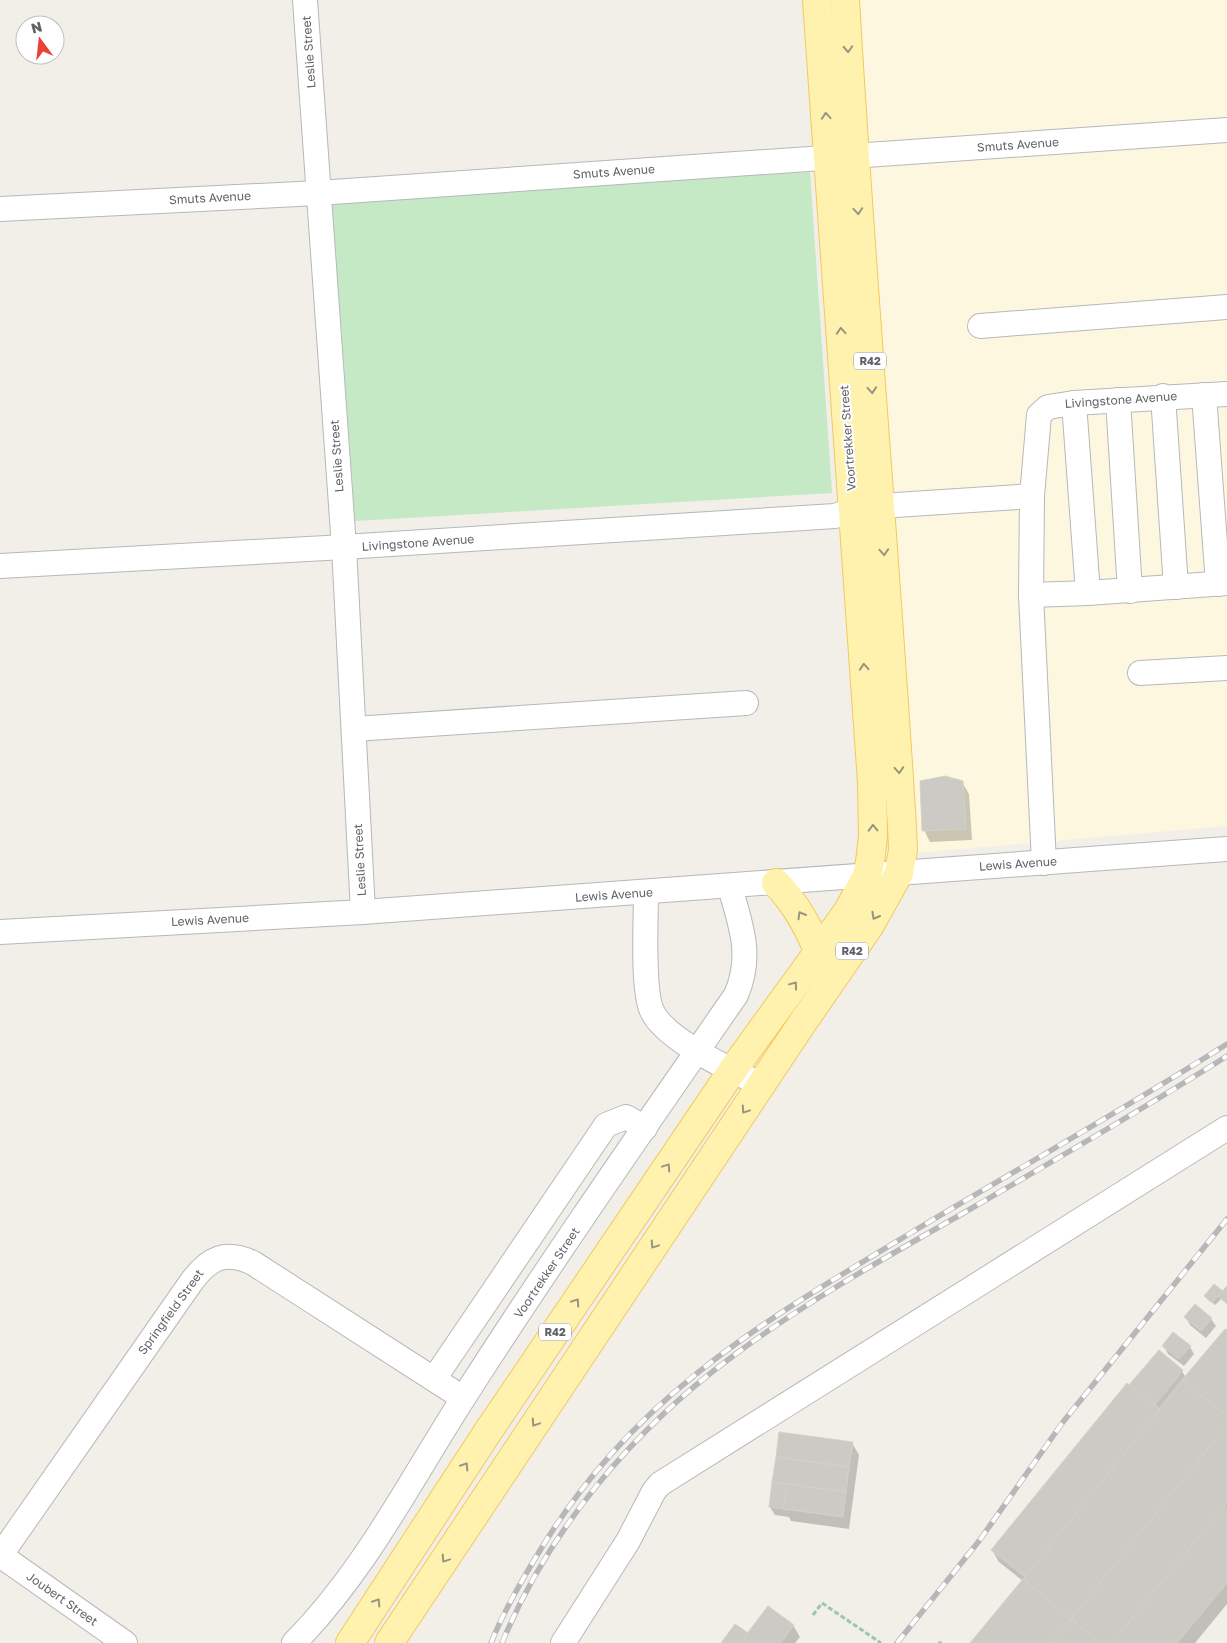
<svg xmlns="http://www.w3.org/2000/svg" width="1227" height="1643" font-family="'Golos Text',sans-serif">
<rect width="100%" height="100%" fill="#f1efe8"/>
<polygon fill="#fef7e0" points="858,0 1227,0 1227,826 914,853"/>
<polygon fill="#c5e8c5" points="810,172 832,493 355,521 332,201"/>
<g fill="#0003">
<polygon points="962,782 969,794 972,840 930,842 924,830"/>
<polygon points="1227,1288 1227,1304 1221,1299 1215,1305 1206,1296 1223,1292"/>
<polygon points="1186,1317 1211,1319 1216,1326 1206,1338 1190,1325"/>
<polygon points="1227,1332 1227,1604 1195,1643 972,1643 1023,1581 999,1562 992,1550 1159,1352 1182,1371 1186,1378"/>
<polygon points="1164,1346 1190,1347 1194,1354 1184,1366 1168,1354"/>
<polygon points="852,1443 859,1455 849,1529 791,1521 789,1517 775,1515 770,1507"/>
<polygon points="793,1625 800,1637 795,1643 723,1643 748,1635"/>
</g>
<g fill="#cccac5" stroke="#d6d1c6">
<polygon points="945,776 963,781 966,829 922,831 920,781"/>
<polygon points="1214,1284 1223,1291 1212,1303 1204,1296"/>
<polygon points="1227,1286 1227,1304 1218,1296"/>
<polygon points="1195,1304 1212,1318 1201,1331 1184,1317"/>
<polygon points="1225,1329 1227,1330 1227,1416 1182,1380"/>
<polygon points="1173,1332 1191,1346 1179,1359 1162,1346"/>
<polygon points="1159,1350 1183,1370 1155,1405 1129,1385"/>
<polygon points="1182,1380 1227,1416 1227,1425 1071,1619 1023,1579"/>
<polygon points="1127,1383 1160,1409 1025,1577 991,1550"/>
<polygon points="1227,1425 1227,1503 1112,1643 1100,1643 1071,1619"/>
<polygon points="779,1432 853,1442 849,1467 776,1457"/>
<polygon points="776,1457 849,1467 846,1492 772,1482"/>
<polygon points="772,1482 787,1484 783,1509 769,1507"/>
<polygon points="787,1484 846,1492 843,1517 783,1509"/>
<polygon points="1224,1506 1227,1508 1227,1583 1177,1643 1112,1643"/>
<polygon points="1023,1579 1071,1619 1051,1643 970,1643"/>
<polygon points="768,1606 794,1625 781,1643 740,1643"/>
<polygon points="1071,1619 1100,1643 1051,1643"/>
<polygon points="735,1624 748,1633 740,1643 721,1643"/>
</g>
<g fill="none" stroke-linecap="round" stroke-linejoin="round">
<g stroke="#b5b8bc" stroke-width="26">
<g id="minor">
<polyline points="305,0 344,547 363,912"/>
<polyline points="0,209 318,193 1227,130"/>
<polyline points="980,326 1227,307"/>
<polyline points="1204,395 1218,584"/>
<polyline points="1163,396 1176,587"/>
<polyline points="1118,400 1130,591"/>
<polyline points="1074,403 1088,593"/>
<polyline points="0,566 344,547 835,516 853,509 881,506 1032,496"/>
<polyline points="1031,595 1088,593 1227,583"/>
<polyline points="1140,673 1227,668"/>
<polyline points="354,729 746,703"/>
<polyline points="1044,863 1031,595 1032,496 1039,415 1048,407 1074,403 1227,394"/>
<path d="M646,893C646,919 642,990 652,1011C665,1040 733,1071 762,1085"/>
<polyline points="0,932 363,912 1227,849"/>
<polyline points="434,1379 606,1125 626,1117 645,1128"/>
<polyline points="0,1555 125,1643"/>
<path d="M0,1556L192,1281C209,1258 225,1250 253,1263L463,1398"/>
<path d="M294,1643C365,1571 410,1481 464,1397C551,1261 644,1128 736,995C753,956 741,926 730,887"/>
<polyline points="563,1643 628,1541 654,1491 660,1484 1227,1128"/>
</g>
</g>
<g stroke="#f2c960" stroke-width="30">
<g id="major">
<path d="M776,883C796,904 808,926 819,953"/>
<polyline points="350,1643 487,1433 732,1071 848,911 867,876 870,862 873,836 872,782 817,0"/>
<path d="M389,1643L801,1025L870,925L899,873L903,850L902,826C885,551 861,276 845,0"/>
</g>
</g>
<g stroke="#9cc7a9" stroke-width="3" stroke-dasharray="5 2.5" stroke-linecap="butt">
<polyline points="813,1615 822,1603 881,1643"/>
<polyline points="938,1643 942,1643"/>
</g>
<use href="#minor" stroke="#fff" stroke-width="24"/>
<use href="#major" stroke="#fff2af" stroke-width="28"/>
<g stroke="#b6b7b8" stroke-width="5.5">
<g id="rail">
<path d="M491,1643C503,1613 519,1585 536,1557C631,1397 759,1324 914,1231C1018,1169 1124,1109 1227,1044"/>
<path d="M502,1643C549,1529 634,1429 733,1356C804,1303 883,1259 960,1215C1050,1163 1140,1111 1227,1056"/>
<polyline points="897,1643 979,1541 1063,1422 1227,1219"/>
</g>
</g>
<use href="#rail" stroke="#fff" stroke-width="4" stroke-dasharray="11" stroke-linecap="butt"/>
</g>
<defs><path id="oneway-chevron" d="M-2-3.5L2.5 0L-2 3.5" fill="none" stroke-width="1.6" stroke-linecap="round" stroke-linejoin="round" transform="scale(1.25)"/></defs>
<g stroke="#979581">
<use href="#oneway-chevron" transform="translate(848 49) rotate(87)"/>
<use href="#oneway-chevron" transform="translate(826 116) rotate(-94)"/>
<use href="#oneway-chevron" transform="translate(858 211) rotate(86)"/>
<use href="#oneway-chevron" transform="translate(841 331) rotate(-94)"/>
<use href="#oneway-chevron" transform="translate(872 390) rotate(86)"/>
<use href="#oneway-chevron" transform="translate(884 552) rotate(86)"/>
<use href="#oneway-chevron" transform="translate(864 667) rotate(-94)"/>
<use href="#oneway-chevron" transform="translate(899 770) rotate(86)"/>
<use href="#oneway-chevron" transform="translate(873 828) rotate(-91)"/>
<use href="#oneway-chevron" transform="translate(801 915) rotate(-120)"/>
<use href="#oneway-chevron" transform="translate(875 916) rotate(120)"/>
<use href="#oneway-chevron" transform="translate(794 985) rotate(-53)"/>
<use href="#oneway-chevron" transform="translate(745 1110) rotate(124)"/>
<use href="#oneway-chevron" transform="translate(667 1167) rotate(-56)"/>
<use href="#oneway-chevron" transform="translate(654 1245) rotate(124)"/>
<use href="#oneway-chevron" transform="translate(576 1302) rotate(-56)"/>
<use href="#oneway-chevron" transform="translate(535 1423) rotate(124)"/>
<use href="#oneway-chevron" transform="translate(465 1466) rotate(-57)"/>
<use href="#oneway-chevron" transform="translate(445 1559) rotate(124)"/>
<use href="#oneway-chevron" transform="translate(377 1602) rotate(-57)"/>
</g>
<g text-anchor="middle" stroke-width="4" stroke-linejoin="round" paint-order="stroke">
<g fill="#fff" stroke="#8f9295" stroke-width="1">
<rect x="854" y="352.5" width="32" height="17" rx="4"/>
<rect x="836" y="942.5" width="32" height="17" rx="4"/>
<rect x="539" y="1323.5" width="32" height="17" rx="4"/>
</g>
<g font-size="11" font-weight="bold" fill="#5f6368">
<text x="870" y="365">R42</text>
<text x="852" y="955">R42</text>
<text x="555" y="1336">R42</text>
</g>
<g font-size="12" fill="#5f6368" stroke="#fff">
<text transform="translate(309 52) rotate(-94)" y="4">Leslie Street</text>
<text transform="translate(1018 145) rotate(-4)" y="4">Smuts Avenue</text>
<text transform="translate(614 172) rotate(-4)" y="4">Smuts Avenue</text>
<text transform="translate(210 198) rotate(-3)" y="4">Smuts Avenue</text>
<text transform="translate(1121 400) rotate(-4)" y="4">Livingstone Avenue</text>
<text transform="translate(848 438) rotate(-94)" y="4">Voortrekker Street</text>
<text transform="translate(337 456) rotate(-94)" y="4">Leslie Street</text>
<text transform="translate(418 543) rotate(-4)" y="4">Livingstone Avenue</text>
<text transform="translate(360 860) rotate(-93)" y="4">Leslie Street</text>
<text transform="translate(1018 864) rotate(-4)" y="4">Lewis Avenue</text>
<text transform="translate(614 895) rotate(-4)" y="4">Lewis Avenue</text>
<text transform="translate(210 920) rotate(-3)" y="4">Lewis Avenue</text>
<text transform="translate(547 1273) rotate(-56)" y="4">Voortrekker Street</text>
<text transform="translate(171 1312) rotate(-54)" y="4">Springfield Street</text>
<text transform="translate(62 1599) rotate(35)" y="4">Joubert Street</text>
</g>
</g>
<g transform="translate(40 40) rotate(345)"><circle r="24" fill="#ffffff" stroke="#bfc1c3"/>
<path d="M0-4L9 19L0 12L-9 19Z" fill="#ea4335"/>
<text y="-8" font-size="14" font-weight="bold" text-anchor="middle" fill="#5f6368">N</text>
</g>
</svg>
